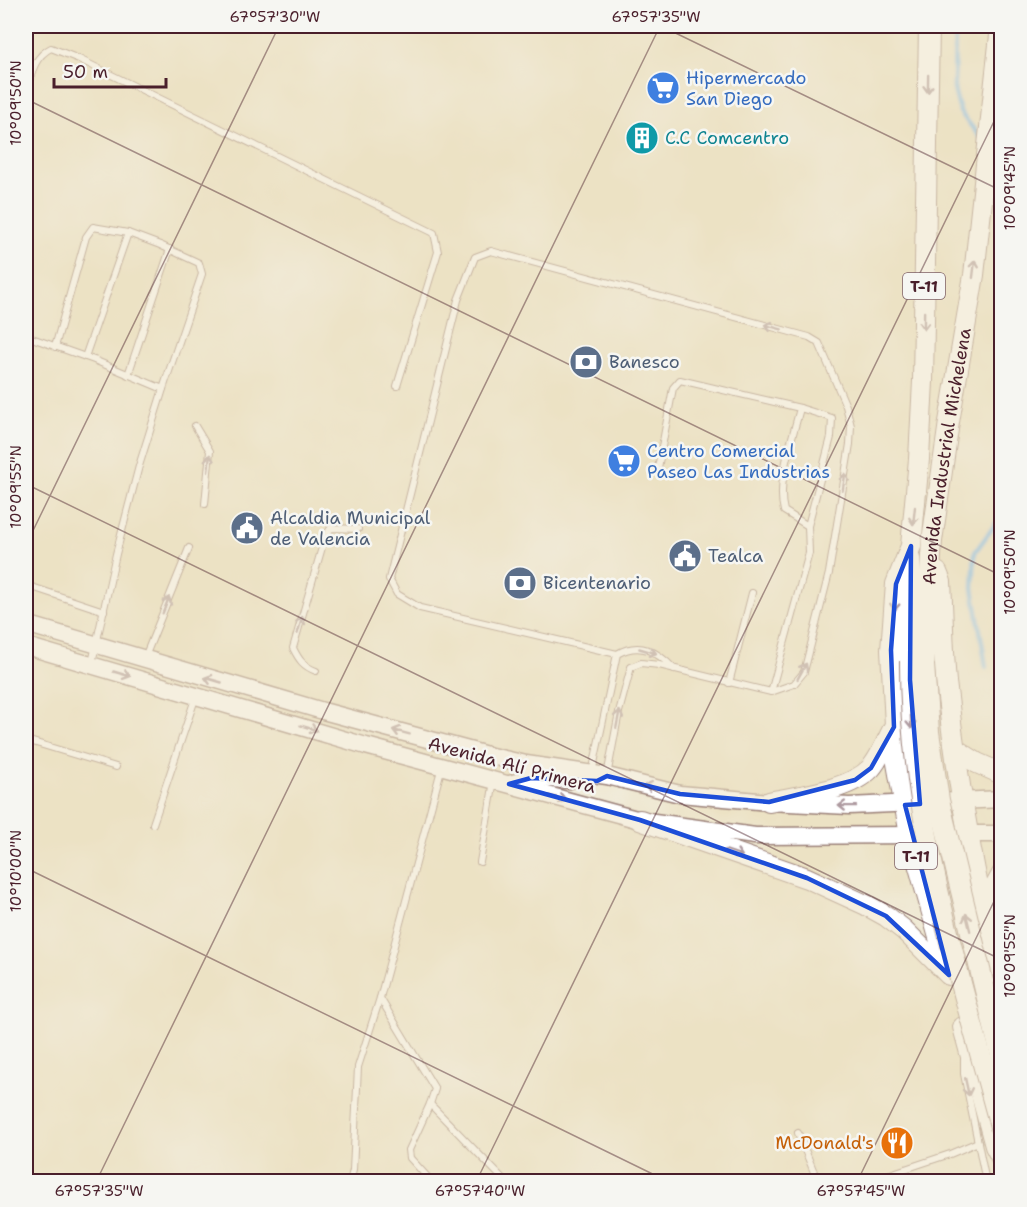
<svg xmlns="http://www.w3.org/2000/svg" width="1027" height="1207" font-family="'Shantell Sans',sans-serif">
<rect width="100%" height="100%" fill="#f6f6f2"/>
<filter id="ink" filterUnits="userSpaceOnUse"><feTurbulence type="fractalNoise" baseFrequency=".0167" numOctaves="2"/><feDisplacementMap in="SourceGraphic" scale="12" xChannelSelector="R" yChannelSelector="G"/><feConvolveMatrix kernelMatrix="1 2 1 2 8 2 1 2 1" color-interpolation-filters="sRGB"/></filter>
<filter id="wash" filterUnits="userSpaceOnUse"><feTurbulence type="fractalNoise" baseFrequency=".008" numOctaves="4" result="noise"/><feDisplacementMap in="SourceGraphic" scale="24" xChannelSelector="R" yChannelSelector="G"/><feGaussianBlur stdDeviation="1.35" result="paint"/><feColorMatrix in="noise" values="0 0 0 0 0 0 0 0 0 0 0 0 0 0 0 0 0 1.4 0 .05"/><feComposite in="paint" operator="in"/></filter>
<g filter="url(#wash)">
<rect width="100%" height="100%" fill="#ece2c4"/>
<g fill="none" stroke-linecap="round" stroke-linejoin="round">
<g stroke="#7abaee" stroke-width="4.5">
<polyline points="955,26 954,89 960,112 983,141"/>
<polyline points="994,155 1002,164"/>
<polyline points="986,667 973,588 975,552 1002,515"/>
</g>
</g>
</g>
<g filter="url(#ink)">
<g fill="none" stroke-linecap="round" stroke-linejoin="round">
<g stroke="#9b8078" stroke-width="8">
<g id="lane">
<polyline points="106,26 110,28"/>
<path d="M26,94C31,76 33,57 51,48L79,59L434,233L438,252L397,386"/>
<polyline points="26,336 94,360 163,389 139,466 116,554 92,663"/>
<polyline points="55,347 86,237 93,227 128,233 160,245 199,263 202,274 163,389"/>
<polyline points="85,357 128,233"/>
<polyline points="128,375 170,249"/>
<polyline points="800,408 832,418 831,437 808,526"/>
<polyline points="195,426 210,451 205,504"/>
<path d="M658,468L673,388L680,380L800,408C793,437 776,482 784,511L808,526L809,553L771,692"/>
<polyline points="26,585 104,611"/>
<path d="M617,654C640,641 657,651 674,669"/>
<polyline points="145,657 189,548"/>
<path d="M316,671C303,666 299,660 293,648L325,537L331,528L358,529"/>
<polyline points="729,683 752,593"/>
<polyline points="26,740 116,767"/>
<polyline points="592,773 617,654 420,608 397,594 389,579 458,300 475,257 491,251 809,337 819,343 846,406 851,426 850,444 829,573 804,672 794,684 771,692 659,665 641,663 631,667 619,712 607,776"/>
<polyline points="153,824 195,699"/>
<polyline points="480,862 494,781"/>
<polyline points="380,998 435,1089 430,1104 409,1150 410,1158 432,1182"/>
<polyline points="964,1060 964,1074 986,1182"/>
<polyline points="430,1104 506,1182"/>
<polyline points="798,1133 818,1182"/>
<polyline points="350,1182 353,1170 358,1067 380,998 442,766"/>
<polyline points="866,1182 950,1154 978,1142"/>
</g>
</g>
<g stroke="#9b8078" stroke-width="19">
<g id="secondary">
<polyline points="26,624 323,711 487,755 526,764 607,776 680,794 769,802 849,806 1002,799"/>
<polyline points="26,646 366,746 640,820 755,836 920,835"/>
<polyline points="510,784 531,778 570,780"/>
<polyline points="955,834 1002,834"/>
</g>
</g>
<g stroke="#9b8078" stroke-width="22">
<g id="primary">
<polyline points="929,26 923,381 919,459 911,546 896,584 891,650 897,763 910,835 949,973"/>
<path d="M937,572L941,582C943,615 943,649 946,682C958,786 976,890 1002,991"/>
<polyline points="910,661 910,558"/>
<path id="s1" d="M924,665L932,541L949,422L974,275L1001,26"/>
<polyline points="955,749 977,763 1002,774"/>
<path d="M769,802C798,796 849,791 871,768C880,758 887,740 894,727"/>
<polyline points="640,820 807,878 866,905 886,916 904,930 949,975"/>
<polyline points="983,915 992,892 1002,874"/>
<polyline points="963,1027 995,1146 1002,1159"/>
</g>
</g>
<use href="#lane" stroke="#fff" stroke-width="6"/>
<use href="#secondary" stroke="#fff" stroke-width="16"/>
<use href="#primary" stroke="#fff" stroke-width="20"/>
<g stroke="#9b8078" stroke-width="22" stroke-linecap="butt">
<g id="primary-bridge">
<path d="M910,661C909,821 960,976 1001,1130"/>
<polyline points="924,665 929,732 939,800 1002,1060"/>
</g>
</g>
<use href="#primary-bridge" stroke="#fff" stroke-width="20"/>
</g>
<defs><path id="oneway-shaft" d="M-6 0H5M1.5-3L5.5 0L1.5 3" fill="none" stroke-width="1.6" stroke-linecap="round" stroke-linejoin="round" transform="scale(1.5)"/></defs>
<g stroke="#ae9aa0">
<use href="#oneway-shaft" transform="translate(928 84) rotate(91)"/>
<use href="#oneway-shaft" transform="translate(974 269) rotate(-83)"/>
<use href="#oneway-shaft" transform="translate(924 321) rotate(91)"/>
<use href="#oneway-shaft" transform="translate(773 327) rotate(-165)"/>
<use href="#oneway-shaft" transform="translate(209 463) rotate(-84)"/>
<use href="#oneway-shaft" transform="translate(844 482) rotate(-81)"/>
<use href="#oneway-shaft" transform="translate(914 516) rotate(96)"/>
<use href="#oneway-shaft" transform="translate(895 602) rotate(95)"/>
<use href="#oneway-shaft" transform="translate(166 605) rotate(-68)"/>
<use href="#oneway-shaft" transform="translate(300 625) rotate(-74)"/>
<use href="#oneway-shaft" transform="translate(648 651) rotate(16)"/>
<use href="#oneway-shaft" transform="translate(802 671) rotate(-61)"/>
<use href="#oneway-shaft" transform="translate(122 674) rotate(16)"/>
<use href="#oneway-shaft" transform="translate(213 680) rotate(-164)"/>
<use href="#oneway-shaft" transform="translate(618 719) rotate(-79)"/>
<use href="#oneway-shaft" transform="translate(911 720) rotate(88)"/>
<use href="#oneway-shaft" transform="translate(309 728) rotate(17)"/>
<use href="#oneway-shaft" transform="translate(401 732) rotate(-165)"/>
<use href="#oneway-shaft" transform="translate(653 787) rotate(-167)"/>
<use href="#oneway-shaft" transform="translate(558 798) rotate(15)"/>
<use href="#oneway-shaft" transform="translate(847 806) rotate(-179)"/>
<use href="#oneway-shaft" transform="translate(734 853) rotate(19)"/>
<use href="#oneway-shaft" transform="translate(968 922) rotate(-104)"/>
<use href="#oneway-shaft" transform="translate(967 1087) rotate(78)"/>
</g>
</g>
<path d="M0 0H1027V1207H0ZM911,546L910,680L920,804L905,805L949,975L886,916L807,878L640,820L509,784L531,778L597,781L607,776L680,794L769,802L855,780L871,768L894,727L891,650L896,584Z" fill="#ece2c4" fill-opacity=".55" fill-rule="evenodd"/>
<path fill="none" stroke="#1d4ed8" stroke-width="4.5" stroke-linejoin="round" d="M911,546L910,680L920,804L905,805L949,975L886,916L807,878L640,820L509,784L531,778L597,781L607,776L680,794L769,802L855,780L871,768L894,727L891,650L896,584Z"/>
<path fill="none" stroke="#4a1f2b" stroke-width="1.5" stroke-opacity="0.45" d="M661,26L1002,191M26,99L1002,576M26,484L1002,960M26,545L279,26M26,868L669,1182M96,1182L660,26M476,1182L1002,105M857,1182L1002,885"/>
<defs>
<g id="supermarket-disc" transform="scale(1.725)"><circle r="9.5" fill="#3f7fe0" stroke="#f6f6f2"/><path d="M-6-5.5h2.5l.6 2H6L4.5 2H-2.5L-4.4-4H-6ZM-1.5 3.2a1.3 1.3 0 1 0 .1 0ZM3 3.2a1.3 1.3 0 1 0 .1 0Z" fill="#fff"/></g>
<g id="building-disc" transform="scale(1.725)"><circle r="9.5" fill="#0f9aa8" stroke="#f6f6f2"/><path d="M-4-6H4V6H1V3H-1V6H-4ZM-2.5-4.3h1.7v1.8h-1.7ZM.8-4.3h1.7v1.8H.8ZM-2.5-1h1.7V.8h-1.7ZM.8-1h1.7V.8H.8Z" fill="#fff"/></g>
<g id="bank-disc" transform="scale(1.725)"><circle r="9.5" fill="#5c6f8a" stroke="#f6f6f2"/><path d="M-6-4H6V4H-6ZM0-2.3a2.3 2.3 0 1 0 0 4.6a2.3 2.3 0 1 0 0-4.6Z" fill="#fff"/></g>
<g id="civic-disc" transform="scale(1.725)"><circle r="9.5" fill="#5c6f8a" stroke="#f6f6f2"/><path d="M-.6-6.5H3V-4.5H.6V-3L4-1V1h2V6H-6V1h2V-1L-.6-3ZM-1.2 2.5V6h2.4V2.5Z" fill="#fff"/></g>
<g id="restaurant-disc" transform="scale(1.725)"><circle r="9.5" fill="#e8710a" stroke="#f6f6f2"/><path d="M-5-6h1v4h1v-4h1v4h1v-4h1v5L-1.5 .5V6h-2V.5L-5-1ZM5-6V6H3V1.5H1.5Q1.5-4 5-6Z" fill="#fff"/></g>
</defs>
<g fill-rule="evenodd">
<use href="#supermarket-disc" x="663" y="88"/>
<use href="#building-disc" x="642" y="138"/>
<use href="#bank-disc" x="586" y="362"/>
<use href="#supermarket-disc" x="624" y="461"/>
<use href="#civic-disc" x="247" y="528"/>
<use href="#civic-disc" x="685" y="556"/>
<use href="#bank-disc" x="520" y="583"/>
<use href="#restaurant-disc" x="897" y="1143"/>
</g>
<g text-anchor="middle" stroke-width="5" stroke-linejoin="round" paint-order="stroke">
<g fill="#f6f6f2" stroke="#7e6067" stroke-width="1.5">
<rect x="903" y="273" width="42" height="26" rx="4.5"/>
<rect x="895" y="843" width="42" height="26" rx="4.5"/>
</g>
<g font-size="16" font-weight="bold" fill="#4a1f2b">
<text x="924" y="292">T-11</text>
<text x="916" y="862">T-11</text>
</g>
<g font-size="18" fill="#366cbe" stroke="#f6f6f2" text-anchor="start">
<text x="686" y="84">Hipermercado<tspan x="686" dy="21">San Diego</tspan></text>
<text x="647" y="457">Centro Comercial<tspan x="647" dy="21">Paseo Las Industrias</tspan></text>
</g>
<g font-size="18" fill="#0d838f" stroke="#f6f6f2" text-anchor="start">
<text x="665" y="144">C.C Comcentro</text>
</g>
<g font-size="18" fill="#4e5e75" stroke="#f6f6f2" text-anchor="start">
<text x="609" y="368">Banesco</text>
<text x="270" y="524">Alcaldia Municipal<tspan x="270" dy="21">de Valencia</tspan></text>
<text x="708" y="562">Tealca</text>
<text x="543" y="589">Bicentenario</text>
</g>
<g font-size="18" fill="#4a1f2b" stroke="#f6f6f2">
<text dy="6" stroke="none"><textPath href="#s1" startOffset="210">Avenida Industrial Michelena</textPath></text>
<text transform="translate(512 765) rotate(15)" y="6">Avenida Alí Primera</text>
</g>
<g font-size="18" fill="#c56008" stroke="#f6f6f2" text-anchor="end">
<text x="874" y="1149">McDonald's</text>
</g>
</g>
<rect width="1027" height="1207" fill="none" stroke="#f6f6f2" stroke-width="66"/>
<path d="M54 78v9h112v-9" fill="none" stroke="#4a1f2b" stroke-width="3"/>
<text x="63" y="78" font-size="18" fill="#4a1f2b" stroke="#f6f6f2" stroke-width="4.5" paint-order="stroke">50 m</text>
<rect x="33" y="33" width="961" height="1141" fill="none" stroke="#4a1f2b" stroke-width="2"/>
<g font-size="15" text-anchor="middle" fill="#4a1f2b">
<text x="275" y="22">67°57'30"W</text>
<text x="656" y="22">67°57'35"W</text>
<text transform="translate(16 103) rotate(-90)" y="5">10°09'50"N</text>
<text transform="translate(1010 188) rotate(-90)" y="5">10°09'45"N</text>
<text transform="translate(16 487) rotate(-90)" y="5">10°09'55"N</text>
<text transform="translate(1010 572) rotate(-90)" y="5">10°09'50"N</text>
<text transform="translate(16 871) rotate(-90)" y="5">10°10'00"N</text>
<text transform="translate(1010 956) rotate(-90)" y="5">10°09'55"N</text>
<text x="99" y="1196">67°57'35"W</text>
<text x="480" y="1196">67°57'40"W</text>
<text x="861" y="1196">67°57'45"W</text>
</g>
</svg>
